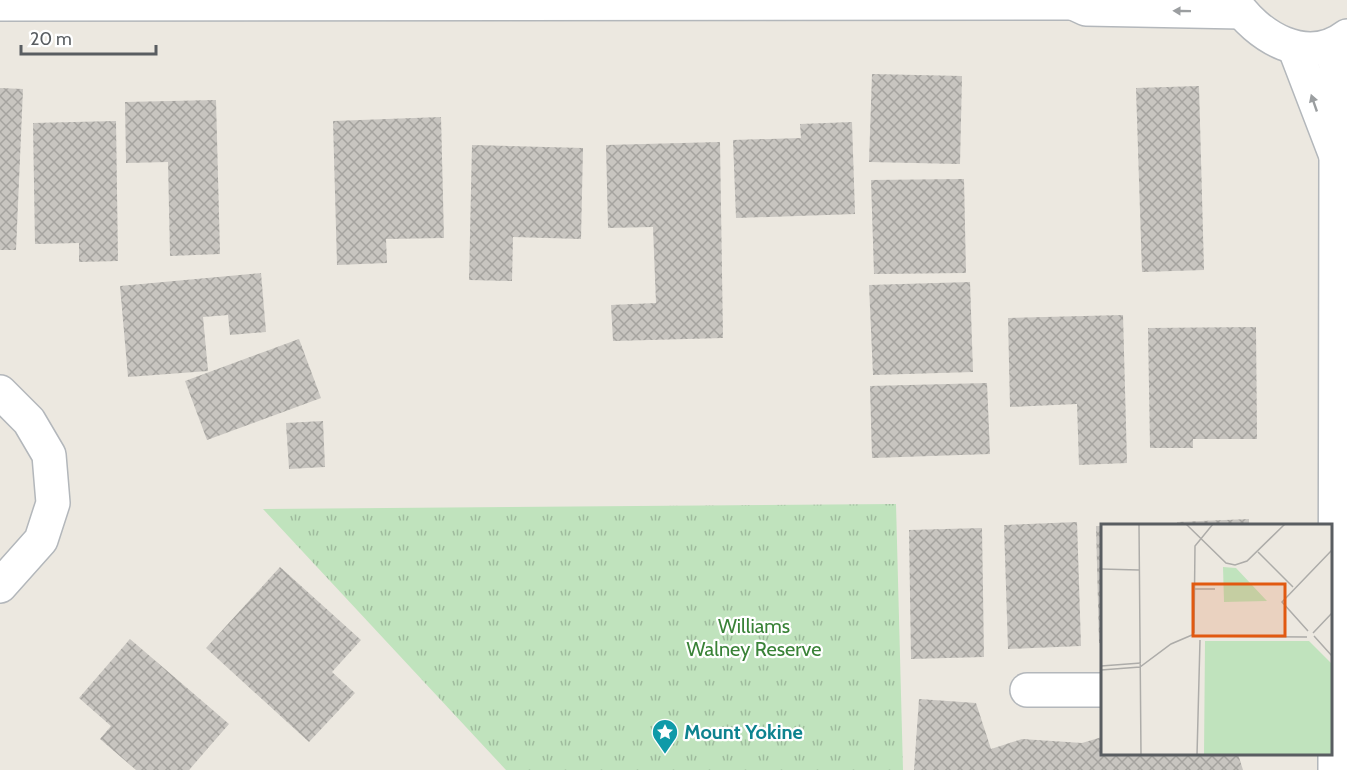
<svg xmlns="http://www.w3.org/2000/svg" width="1347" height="770" font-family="Cabin,sans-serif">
<defs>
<pattern id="grass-tufts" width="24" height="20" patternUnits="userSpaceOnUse" patternTransform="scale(1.5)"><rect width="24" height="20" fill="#c0e3bd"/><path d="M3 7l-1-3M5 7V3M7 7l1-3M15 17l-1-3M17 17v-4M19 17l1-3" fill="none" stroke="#9fbb9d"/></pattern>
<pattern id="building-cross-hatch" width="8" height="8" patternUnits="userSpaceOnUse" patternTransform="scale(1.5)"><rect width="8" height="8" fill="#c8c5c0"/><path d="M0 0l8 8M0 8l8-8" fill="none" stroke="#a5a39f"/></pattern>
</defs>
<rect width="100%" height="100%" fill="#ece8e0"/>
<polygon fill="url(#grass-tufts)" points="896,504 903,770 506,770 263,509"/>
<g fill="url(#building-cross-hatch)">
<polygon points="872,74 962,76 960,164 869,162"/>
<polygon points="1199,86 1204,270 1142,272 1136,88"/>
<polygon points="0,88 23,89 16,250 0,250"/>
<polygon points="216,100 220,254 170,256 168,162 126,163 125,102"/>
<polygon points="441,117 444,238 386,239 387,263 337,265 333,121"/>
<polygon points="116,121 118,261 79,262 79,243 35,244 33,123"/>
<polygon points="852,122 855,214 736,218 733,140 801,138 800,124"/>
<polygon points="720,142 723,338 613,341 611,305 656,303 653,227 608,228 606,145"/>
<polygon points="472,145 583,148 581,239 513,237 512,281 469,280"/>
<polygon points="964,179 966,273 874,274 871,180"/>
<polygon points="261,273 266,332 230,335 228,315 203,317 208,371 128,377 120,286"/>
<polygon points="970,282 973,372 873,375 869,285"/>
<polygon points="1123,315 1127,463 1079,465 1077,404 1010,407 1008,318"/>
<polygon points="1256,327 1257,439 1193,439 1193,448 1150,448 1148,328"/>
<polygon points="299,339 321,398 207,440 185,381"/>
<polygon points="987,383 990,454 872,458 870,386"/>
<polygon points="323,421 325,467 289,469 286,423"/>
<polygon points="1249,519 1249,526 1177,526 1177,522"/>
<polygon points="1077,522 1081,646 1008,649 1004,525"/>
<polygon points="1096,526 1102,526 1102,643 1099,643"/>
<polygon points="982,528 984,657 911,659 909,530"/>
<polygon points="280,567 361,640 332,672 355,693 309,742 206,648"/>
<polygon points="130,639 229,724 189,770 136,770 100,739 111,726 79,698"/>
<polygon points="919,699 976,703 991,749 1022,739 1082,743 1102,737 1102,754 1238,754 1243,770 914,770"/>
</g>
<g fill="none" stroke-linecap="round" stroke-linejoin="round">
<g stroke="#b3b7bb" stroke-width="36">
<g id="minor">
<path d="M1233,0C1257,37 1307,67 1347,36"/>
<polyline points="1073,3 1086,9 1241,12"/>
<polyline points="0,4 1073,3 1082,0"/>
<path d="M1332,47C1340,85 1346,119 1336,156L1335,770"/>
<polyline points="1295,49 1336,156"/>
<polyline points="0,392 29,421 49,455 53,503 41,540 0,586"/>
<polyline points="1027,690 1102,690"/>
</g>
</g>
<use href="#minor" stroke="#fff" stroke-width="33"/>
</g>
<defs><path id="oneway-solid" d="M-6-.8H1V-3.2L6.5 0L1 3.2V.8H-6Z" transform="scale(1.5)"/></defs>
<g fill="#9b9ea0">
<use href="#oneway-solid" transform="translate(1182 11) rotate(-179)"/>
<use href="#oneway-solid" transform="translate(1314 103) rotate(-109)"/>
</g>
<defs>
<g id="sight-pin" transform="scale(1.35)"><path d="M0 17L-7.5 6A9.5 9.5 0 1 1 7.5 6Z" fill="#0f9aa8" stroke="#fff"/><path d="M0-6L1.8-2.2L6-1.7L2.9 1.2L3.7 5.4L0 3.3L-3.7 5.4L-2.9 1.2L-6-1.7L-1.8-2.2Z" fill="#fff"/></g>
</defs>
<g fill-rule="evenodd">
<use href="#sight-pin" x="665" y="732"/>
</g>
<g text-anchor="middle" stroke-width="4.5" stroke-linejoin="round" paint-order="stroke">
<g font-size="20" fill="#398237" stroke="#fff">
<text x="754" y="633">Williams<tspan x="754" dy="23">Walney Reserve</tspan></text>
</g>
<g font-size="20" font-weight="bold" fill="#0d838f" stroke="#fff" text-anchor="start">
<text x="684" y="739">Mount Yokine</text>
</g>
</g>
<g transform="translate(1101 524)">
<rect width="231" height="231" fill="#ece8e0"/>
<path d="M122,43L135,44L166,77L123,78ZM104,117H208L231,140V231H103Z" fill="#c0e3bd"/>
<path fill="none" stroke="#adaca9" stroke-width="1.5" d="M38,0L40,231M85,0L125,39L134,41L146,37L184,0M157,28L192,63M0,45L38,46M93,65H114M207,107L181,78L231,26M93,109L94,22L112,0M212,109L231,89M99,112L206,113M213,112L231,132M0,142L40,139M0,146L39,143L70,120L91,111M96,231L99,116"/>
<path fill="#e15910" fill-opacity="0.15" stroke="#e15910" stroke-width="3" d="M92,60H184V112H92Z"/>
<rect width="231" height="231" fill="none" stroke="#595d61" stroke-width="3"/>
</g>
<path d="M21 45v9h135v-9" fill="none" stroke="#595d61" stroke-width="3"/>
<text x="30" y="45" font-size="18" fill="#595d61" stroke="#ffffff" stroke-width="4.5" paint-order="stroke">20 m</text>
</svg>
